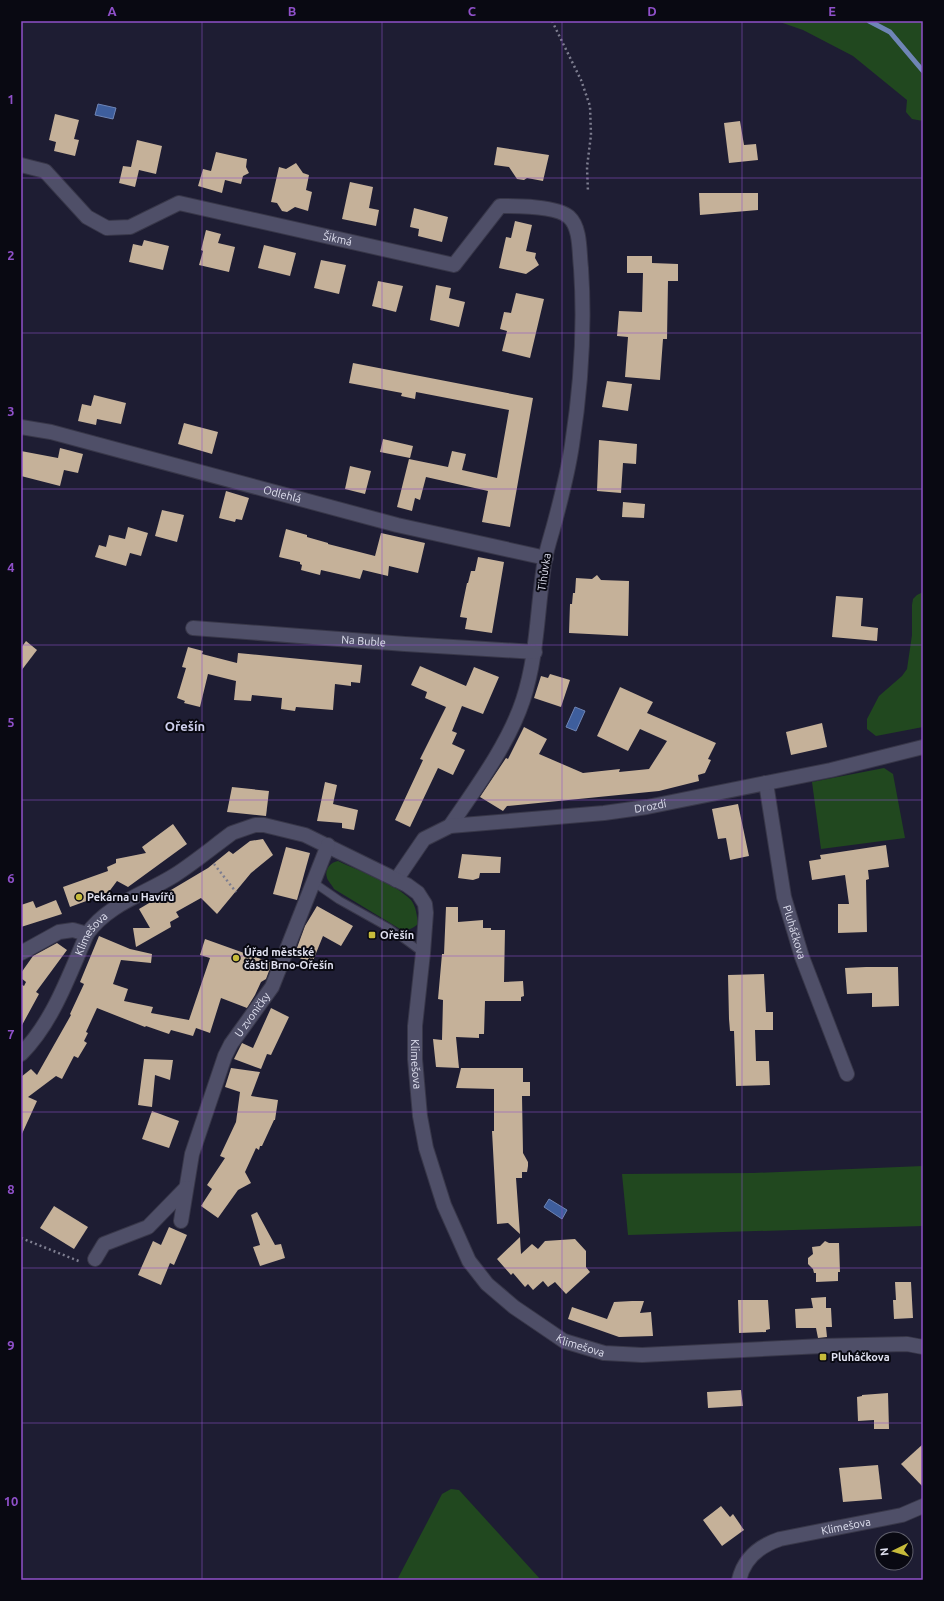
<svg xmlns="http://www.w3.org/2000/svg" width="944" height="1601" font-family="Ubuntu,sans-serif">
<rect width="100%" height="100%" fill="#1e1d33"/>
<g fill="#21481f">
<polygon points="777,21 923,21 923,121 912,119 906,112 907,100 853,56 803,30"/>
<polygon points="923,592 923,727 876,736 867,729 867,719 879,696 902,676 907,669 912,635 912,605 913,599 917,595"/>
<polygon points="884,768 893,774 905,838 821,849 812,782"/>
<path d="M338,861C359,871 396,884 411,900C416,906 417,916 418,924C412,929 408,931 400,929L334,889C332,885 328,881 327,878C324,869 331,862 338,861Z"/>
<polygon points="923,1166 923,1226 628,1235 622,1174 753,1173"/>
<polygon points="451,1489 459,1490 541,1580 397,1580 442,1494"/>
</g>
<g fill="#3e5e9d" stroke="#6f85b6">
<polygon points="98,104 116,108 113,119 95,115"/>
<polygon points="575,707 585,711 576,731 566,727"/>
<polygon points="549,1199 567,1210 562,1219 544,1207"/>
</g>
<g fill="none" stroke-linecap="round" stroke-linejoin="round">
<polyline stroke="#6f85b6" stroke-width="5" points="869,21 890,32 923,71"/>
</g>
<g fill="#c5b199">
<polygon points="55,114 79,120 74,139 79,140 75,156 54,151 56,142 49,140"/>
<polygon points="740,121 744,145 756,144 758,160 729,163 724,123"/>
<polygon points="137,140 162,146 156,174 139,170 135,187 119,183 123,166 131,167"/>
<polygon points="497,147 549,155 543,181 527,178 524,180 517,179 509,167 494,165"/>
<polygon points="216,152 247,159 246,167 249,173 243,176 241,184 225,180 222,193 198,186 203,169 211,171"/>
<polygon points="296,163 303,173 309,175 306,190 312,192 308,211 295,207 287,212 282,211 277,203 271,202 279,167 286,169"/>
<polygon points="350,182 373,187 369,208 379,210 376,226 342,219"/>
<polygon points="699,193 758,193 758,210 700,215"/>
<polygon points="414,208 448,217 442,242 418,236 419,229 410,227"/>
<polygon points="515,221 532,225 526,251 536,253 535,258 539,265 526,274 499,268 506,237 511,238"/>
<polygon points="206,230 221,234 218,243 235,247 229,272 199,265 203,251 201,250"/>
<polygon points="144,240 169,246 163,270 129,262 133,244 142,246"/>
<polygon points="264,245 296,253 290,276 258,268"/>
<polygon points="627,256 652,256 652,263 678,264 678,281 668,281 667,339 663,339 660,380 625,377 628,337 617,336 619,311 642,312 643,273 627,273"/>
<polygon points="321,260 346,265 339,294 314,288"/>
<polygon points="378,281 403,286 396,312 372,306"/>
<polygon points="436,285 451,288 449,298 465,302 459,327 430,320"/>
<polygon points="516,293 544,299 530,358 502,351 507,331 500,329 504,312 511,313"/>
<polygon points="353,363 533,398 510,527 482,522 488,491 426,477 420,500 415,498 412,511 397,507 409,459 448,467 452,451 466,454 462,470 497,478 509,410 416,392 415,399 401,396 402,393 349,383"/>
<polygon points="607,381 632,384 628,411 602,407"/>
<polygon points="94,395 126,403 121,424 97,419 96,425 78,421 82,404 91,406"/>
<polygon points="184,423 218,432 212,454 178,444"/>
<polygon points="383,439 413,446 410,458 380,452"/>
<polygon points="599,440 637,444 636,464 623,463 621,493 597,491"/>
<polygon points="60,448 83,454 78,473 64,470 60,486 21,476 21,451 58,458"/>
<polygon points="350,466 371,471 365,494 345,489"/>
<polygon points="226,491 249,498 242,520 236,519 235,522 219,518"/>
<polygon points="623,502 645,504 644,518 622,517"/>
<polygon points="162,510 184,515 177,542 155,536"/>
<polygon points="128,527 148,533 141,556 130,553 126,566 95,557 99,545 106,547 109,535 125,539"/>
<polygon points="286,529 307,535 307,537 328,543 328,544 375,556 381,533 425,543 418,573 389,566 388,576 363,570 360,579 321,570 320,575 301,570 302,565 300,564 300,562 279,557"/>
<polygon points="478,557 504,562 492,633 465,629 467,618 460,617 467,583 468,583 471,571 475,571"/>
<polygon points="597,575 601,580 629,581 628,636 569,633 570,604 572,604 573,593 575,593 576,578 592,579"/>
<polygon points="836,596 863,598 861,626 878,628 877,641 832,637"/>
<polygon points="26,641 37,650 21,671 21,648"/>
<polygon points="188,647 203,651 202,654 237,663 238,653 362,665 360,683 351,682 351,686 335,684 333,710 296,707 295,711 281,709 282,698 252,695 251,701 234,700 236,681 208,674 200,707 184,703 185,701 177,698 186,668 182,667"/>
<polygon points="420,666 466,686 474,667 499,677 483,714 462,706 452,731 457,733 452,744 465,750 453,775 438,768 410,827 395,820 423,760 420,759 446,707 425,698 427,692 411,685"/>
<polygon points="550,674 570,680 561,707 534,698 541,676 548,678"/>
<polygon points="620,687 653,702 647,713 716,743 708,759 711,760 705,773 698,775 699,781 659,791 507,806 503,811 480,797 506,758 508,759 524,727 547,739 539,754 583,773 620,769 619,772 649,769 667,741 640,729 628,751 597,736"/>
<polygon points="822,723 827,747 791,755 786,732"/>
<polygon points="325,782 337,785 333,804 358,810 354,830 342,828 342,823 317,821"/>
<polygon points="232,787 269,791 266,816 227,812"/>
<polygon points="738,804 749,856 730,860 726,838 718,839 712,809"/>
<polygon points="173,824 187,844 128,887 117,881 108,893 70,907 63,887 108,871 107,867 116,863 116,859 146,853 142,847"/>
<polygon points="263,839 273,855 251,873 217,914 201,898 176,912 179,917 170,922 171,927 136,947 133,928 150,928 139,909 208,868 229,851 233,854 250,841"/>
<polygon points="886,845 889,867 868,870 869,879 866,880 867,932 838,933 838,904 849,904 845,875 812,880 809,861 821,859 820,855"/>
<polygon points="286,847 310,853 297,900 273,894"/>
<polygon points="462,854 501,857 500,873 480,873 479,878 473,880 458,878"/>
<polygon points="56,900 62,914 21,927 21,905 33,901 36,908"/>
<polygon points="317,906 353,926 341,946 323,936 312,963 294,956 305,926"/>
<polygon points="446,907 458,907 458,922 483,920 483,928 491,928 491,930 505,930 504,982 523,981 524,996 521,997 521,1001 485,1001 484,1034 479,1034 479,1038 456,1037 459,1068 436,1067 433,1039 442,1040 443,1000 438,999 442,954 444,954"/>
<polygon points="99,936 130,949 152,954 151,963 121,960 113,984 128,989 124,1001 153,1007 151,1013 189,1020 210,958 200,955 205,939 272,963 266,979 261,982 255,995 247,1008 221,998 210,1033 196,1028 193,1036 171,1030 169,1034 146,1026 145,1027 97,1008 86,1032 88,1033 84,1041 87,1043 78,1058 74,1056 62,1079 56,1076 28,1097 37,1101 21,1136 21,1077 31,1069 37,1075 71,1015 70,1014 84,984 80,982"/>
<polygon points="57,943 67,950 36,992 39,994 21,1027 21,984 24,986 26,982 21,978 21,973 33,956"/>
<polygon points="866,967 898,967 899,1006 872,1007 872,993 847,994 845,968"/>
<polygon points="764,974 766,1012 773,1012 773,1030 755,1030 756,1061 769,1061 770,1085 736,1086 734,1031 730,1031 729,1019 728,975"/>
<polygon points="271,1008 289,1017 271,1055 267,1054 261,1069 234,1059 242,1043 253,1048"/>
<polygon points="144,1059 173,1060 170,1080 155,1075 152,1107 138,1105"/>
<polygon points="231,1068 260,1072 251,1096 278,1100 275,1120 274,1120 262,1146 260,1146 259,1150 256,1148 245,1172 251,1183 238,1190 218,1218 201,1206 212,1189 207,1185 225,1158 220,1156 236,1122 240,1092 225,1087"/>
<polygon points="461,1068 523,1068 523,1082 530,1082 530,1096 522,1096 523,1153 528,1162 528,1166 527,1172 522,1172 522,1178 516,1178 520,1234 508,1223 497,1224 492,1131 494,1131 494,1089 456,1088"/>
<polygon points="152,1111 179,1121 169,1148 142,1139"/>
<polygon points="54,1206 88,1227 74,1249 40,1228"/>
<polygon points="257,1212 275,1245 281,1244 285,1258 260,1266 253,1247 260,1245 251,1215"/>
<polygon points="169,1227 187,1235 174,1265 170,1263 161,1285 138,1275 153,1241 161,1245"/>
<polygon points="520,1237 521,1254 532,1244 538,1249 545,1241 575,1239 586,1251 586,1267 590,1272 566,1294 555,1282 548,1287 543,1281 533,1290 528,1284 525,1287 513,1273 511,1275 497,1259"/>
<polygon points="825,1241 829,1243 839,1243 840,1272 838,1272 838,1281 816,1282 816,1273 814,1273 813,1269 808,1264 808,1258 813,1254 812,1247 820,1246"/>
<polygon points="895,1282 911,1282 913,1318 894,1319 893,1300 896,1300"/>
<polygon points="826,1297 826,1308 831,1308 832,1327 826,1327 827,1337 818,1338 816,1328 796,1328 795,1309 813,1308 811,1298"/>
<polygon points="738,1300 768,1300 770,1329 766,1330 766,1332 739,1333"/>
<polygon points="632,1301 644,1301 640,1313 651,1312 653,1336 619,1337 568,1319 572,1307 607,1319 614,1302"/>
<polygon points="741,1390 743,1406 708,1408 707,1392"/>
<polygon points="888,1393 889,1429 874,1429 874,1420 858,1421 857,1397 862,1396 862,1395"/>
<polygon points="923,1444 923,1487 901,1464"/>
<polygon points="878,1465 882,1499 843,1502 839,1468"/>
<polygon points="721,1506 730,1517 733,1514 744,1530 722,1546 703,1520"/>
</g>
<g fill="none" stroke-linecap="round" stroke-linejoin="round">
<g stroke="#383749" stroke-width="9">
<polyline id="service" points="313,882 339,900 389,928 423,953"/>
</g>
<g stroke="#383749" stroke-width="16">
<g id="minor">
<path id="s1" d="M21,165L45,171L87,217L107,228L130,227L179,203L454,265L500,206C516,206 557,206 569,217C581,228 579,252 581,268C585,327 581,387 572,445C568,472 561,499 554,525C551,536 547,548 545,559C537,607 538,654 523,700C509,743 476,788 450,826"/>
<path id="s2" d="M21,427L51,432L397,525L546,558"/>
<path id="s3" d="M193,628L405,644L535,652"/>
<path id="s4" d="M766,783L784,897L802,957L847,1074"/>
<path id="s5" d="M396,880L424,839L450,826L604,813L647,807L831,770L923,747"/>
<polyline points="21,953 59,932 73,930 87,934"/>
<path id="s6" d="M21,1054C53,1022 69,975 87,934C108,904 145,894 175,875C195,862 213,847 232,833L255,825H264L305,835L407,885L418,893L425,904L426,913L423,953L415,1026V1059L420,1116L426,1148L444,1205L469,1261L487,1284L514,1307L564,1341L604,1353L642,1355L822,1346L907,1344L923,1347"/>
<path id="s7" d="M181,1221L192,1154L225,1056L231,1044L272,987L328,845"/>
<polyline points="95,1259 104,1244 148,1227 186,1188"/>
<path id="s8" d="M739,1580C744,1558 759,1546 780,1539L902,1515L923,1506"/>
</g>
</g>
<g stroke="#7e7e90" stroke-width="2.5" stroke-dasharray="2 3" stroke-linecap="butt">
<polyline points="552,21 581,80 590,106 591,135 587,167 588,192"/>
<polyline points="214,864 236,892"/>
<polyline points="21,1238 81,1262"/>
</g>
<use href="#service" stroke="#4f4f68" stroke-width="7"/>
<use href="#minor" stroke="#4f4f68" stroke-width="14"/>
</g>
<path fill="none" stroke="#8f50c9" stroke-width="1" stroke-opacity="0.55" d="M202,21V1580M382,21V1580M562,21V1580M742,21V1580M21,178H923M21,333H923M21,489H923M21,645H923M21,800H923M21,956H923M21,1112H923M21,1268H923M21,1423H923"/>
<g fill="#c7bb3b" stroke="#090912" stroke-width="1.5">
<circle cx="79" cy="897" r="4"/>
<rect x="368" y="931" width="8" height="8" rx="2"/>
<circle cx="236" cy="958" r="4"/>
<rect x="819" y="1353" width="8" height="8" rx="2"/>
</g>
<g text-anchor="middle" stroke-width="4" stroke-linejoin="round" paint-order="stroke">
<g font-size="11" fill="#e0e1f0" stroke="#090912">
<text dy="4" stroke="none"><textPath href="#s1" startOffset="350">Šikmá</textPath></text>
<text dy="4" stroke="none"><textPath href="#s2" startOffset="270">Odlehlá</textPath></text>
<text transform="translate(544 572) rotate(-81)" y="4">Tihůvka</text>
<text dy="4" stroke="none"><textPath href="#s3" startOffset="171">Na Buble</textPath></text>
<text dy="4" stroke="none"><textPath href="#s5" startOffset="280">Drozdí</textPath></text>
<text dy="4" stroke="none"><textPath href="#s4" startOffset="152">Pluháčkova</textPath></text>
<text dy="4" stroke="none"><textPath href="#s6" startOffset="140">Klimešova</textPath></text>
<text dy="4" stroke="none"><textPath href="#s7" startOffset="221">U zvoničky</textPath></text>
<text dy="4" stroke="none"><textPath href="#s6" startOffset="692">Klimešova</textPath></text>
<text dy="4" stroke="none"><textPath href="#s6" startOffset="1040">Klimešova</textPath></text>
<text dy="4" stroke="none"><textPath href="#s8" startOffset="128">Klimešova</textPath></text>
</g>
<g font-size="11" font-weight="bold" fill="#e0e1f0" stroke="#090912" text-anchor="start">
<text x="87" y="901">Pekárna u Havířů</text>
<text x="380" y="939">Ořešín</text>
<text x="244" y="956">Úřad městské<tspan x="244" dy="13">části Brno-Ořešín</tspan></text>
<text x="831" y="1361">Pluháčkova</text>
</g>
<g font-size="13" font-weight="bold" fill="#cecfec" stroke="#090912">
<text x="185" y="731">Ořešín</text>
</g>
</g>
<rect width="944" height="1601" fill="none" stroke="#090912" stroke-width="44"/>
<g transform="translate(894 1551) rotate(265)"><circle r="19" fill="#090912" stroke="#5f5f6b"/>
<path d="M0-3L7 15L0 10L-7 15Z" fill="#c7bb3b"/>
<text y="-6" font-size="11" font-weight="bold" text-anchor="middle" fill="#e0e1f0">N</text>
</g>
<rect x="22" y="22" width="900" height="1557" fill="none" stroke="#8f50c9" stroke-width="1.5"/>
<g font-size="13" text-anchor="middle" font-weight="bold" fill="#8f50c9">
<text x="112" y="16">A</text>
<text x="292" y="16">B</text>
<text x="472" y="16">C</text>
<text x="652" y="16">D</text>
<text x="832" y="16">E</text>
<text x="11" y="104">1</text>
<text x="11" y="260">2</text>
<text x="11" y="416">3</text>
<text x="11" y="572">4</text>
<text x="11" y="727">5</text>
<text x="11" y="883">6</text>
<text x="11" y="1039">7</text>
<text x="11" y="1194">8</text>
<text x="11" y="1350">9</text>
<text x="11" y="1506">10</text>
</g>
</svg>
